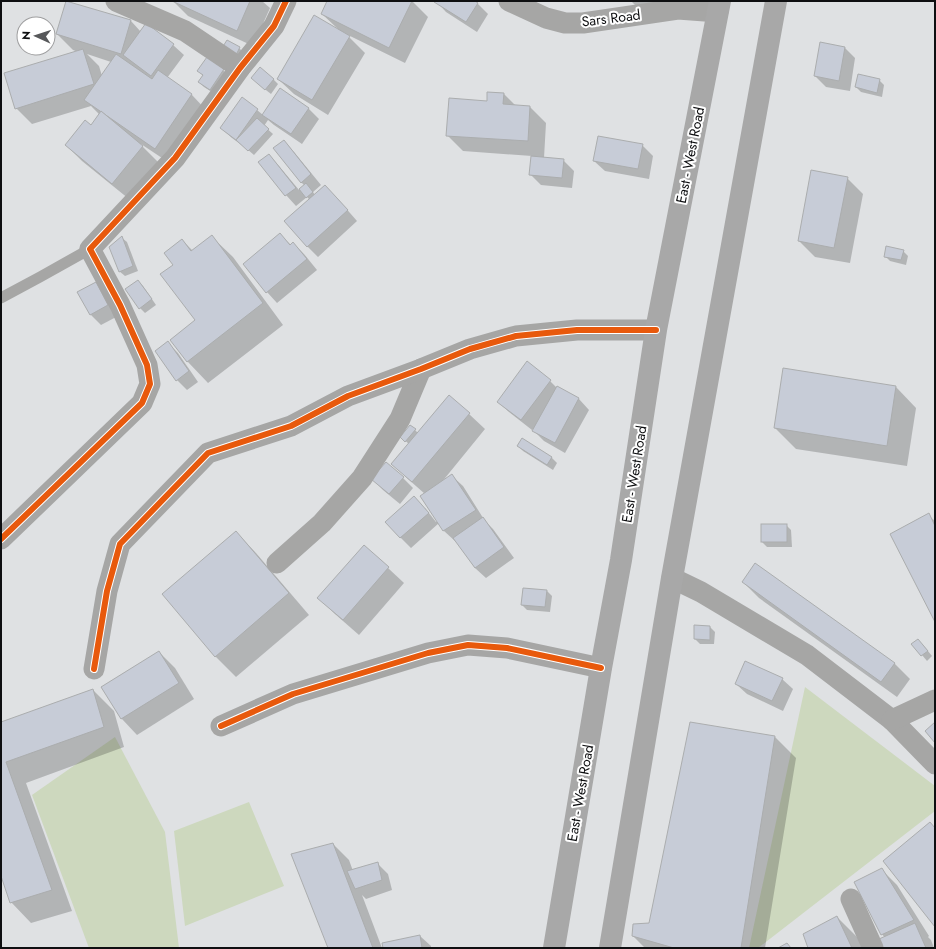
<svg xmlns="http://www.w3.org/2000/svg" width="936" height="949" font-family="Jost,sans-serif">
<rect width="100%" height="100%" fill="#dfe1e3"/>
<g fill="#cdd8be">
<polygon points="805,687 935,786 935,811 758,948 749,948"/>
<polygon points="115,737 165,832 179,948 89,948 32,795"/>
<polygon points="249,802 284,886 185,926 174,831"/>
</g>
<g fill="#0003" fill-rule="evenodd">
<polygon points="173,1 262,1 270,8 253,46 188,16"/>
<polygon points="328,1 412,1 428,17 405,63 346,34 365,53 328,115 294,94 278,79 338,29 322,14"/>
<polygon points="436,1 473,1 477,3 488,14 477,32 446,12"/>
<polygon points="631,1 671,1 642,12"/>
<path d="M67,2L131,21L141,32L173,45L184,55L167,78L192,95L207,111L171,164L141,144V145L159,163L129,199L82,161L66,145L91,126L100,115L91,106L32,124L16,108L78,52L73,50L57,34ZM87,54L111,62L102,76L99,66Z"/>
<polygon points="227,41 239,48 244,53 241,60"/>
<polygon points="844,47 855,58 850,91 826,87 815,76"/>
<polygon points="223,70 228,75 215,94 204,87 199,82 203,76 199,71"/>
<polygon points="273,79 278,84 271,94 257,83"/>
<polygon points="879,80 884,85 882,97 861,92 856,87"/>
<polygon points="504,94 516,106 530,107 546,123 544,158 563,160 574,171 572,188 541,185 530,174 532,156 463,151 447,135 488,102"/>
<polygon points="242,99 257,110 263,115 308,108 319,119 302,144 274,125 268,120 264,126 273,134 254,155 247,149 232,138 221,128"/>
<polygon points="284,141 294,152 321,185 313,192 315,195 336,197 357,221 318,257 307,246 310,200 307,197 296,206 286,195 260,162 269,155 279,166 299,190 304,185 301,182"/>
<polygon points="642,145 653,156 649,179 605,171 594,161"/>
<polygon points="847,178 863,194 850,263 815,257 799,241"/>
<polygon points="280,235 291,245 293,243 304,254 317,270 277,303 267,292"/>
<polygon points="212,237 233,257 283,325 208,383 188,362 171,340 197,320 174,265 182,240 193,251"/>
<polygon points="122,238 127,242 138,271 125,276 119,271"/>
<polygon points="903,251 908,256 906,265 890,261 885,256"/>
<polygon points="138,281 143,286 156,305 145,313 140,308"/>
<polygon points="96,283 118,316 101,325 91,315"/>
<polygon points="168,343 178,353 198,382 187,390 177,380"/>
<polygon points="550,381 557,388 579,399 589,410 565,453 544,441 532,429 532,430 509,412 498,402"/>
<polygon points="896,387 916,408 907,466 796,449 775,428"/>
<polygon points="469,414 485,429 441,483 452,476 463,486 485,521 493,529 514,558 486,578 475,568 456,540 455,541 444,531 439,523 411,548 400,537 425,508 436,522 438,521 425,494 408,479 393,464 409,444 401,437 411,426 418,433"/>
<polygon points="522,440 552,458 557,463 553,470 523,451 518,446"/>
<polygon points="403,478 413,488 400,504 383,490 373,479"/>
<polygon points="928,515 935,521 935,620"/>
<polygon points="786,525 791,530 792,547 767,547 762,542"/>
<polygon points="236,532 256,553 309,615 236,677 215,656"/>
<polygon points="388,568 404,583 359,635 335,614 319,598"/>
<polygon points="743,582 894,663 910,679 897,697 759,598"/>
<polygon points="547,591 552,596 550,612 527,610 522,605"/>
<polygon points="710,627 715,632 714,644 700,644 695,639"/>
<polygon points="913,644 923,645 932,656 927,661"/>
<polygon points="159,652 175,668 194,699 137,735 122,719 102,687"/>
<polygon points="782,679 793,689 783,711 747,694 736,684"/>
<polygon points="93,690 114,711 124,747 26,783 72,911 31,923 11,902 1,873 1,723"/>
<polygon points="691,723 775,737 796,758 765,948 645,948 633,936 650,924"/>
<polygon points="333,844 349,860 353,871 378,864 388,874 392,890 366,899 362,895 382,948 329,948"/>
<polygon points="881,869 897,885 929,936 928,937 931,940 934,948 884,948 885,938 882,934"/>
<polygon points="837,917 858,938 863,948 809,948"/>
<polygon points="420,936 431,946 431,948 384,948"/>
</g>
<g fill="#c7ccd7" stroke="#abadae">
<polygon points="66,1 131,20 121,54 56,34"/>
<polygon points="172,1 250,1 237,31"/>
<polygon points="327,1 412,1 389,48 321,14"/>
<polygon points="435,1 475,1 478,3 466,22 434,2"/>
<polygon points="314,15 350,36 312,100 277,79"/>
<polygon points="146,23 174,44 151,76 123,55"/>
<polygon points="227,40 240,47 236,55 222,48"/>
<polygon points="820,42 845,47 839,81 814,76"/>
<polygon points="83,49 94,84 15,109 4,73"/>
<polygon points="116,54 152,79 158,70 192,94 155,149 84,100"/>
<polygon points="207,57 224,69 210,90 198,82 203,75 197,71"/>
<polygon points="260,67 274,79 265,90 251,78"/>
<polygon points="858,74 880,79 877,93 855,87"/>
<polygon points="280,88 309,108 291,134 262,115"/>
<polygon points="487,92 504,93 503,104 530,106 528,141 446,136 449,98 487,101"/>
<polygon points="242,97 258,109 236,140 220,128"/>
<polygon points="101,111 143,146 112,184 65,145 85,120 91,125"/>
<polygon points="257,118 269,129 248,151 236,140"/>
<polygon points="598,136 643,144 638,169 593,161"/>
<polygon points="284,140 311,174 301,183 273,148"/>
<polygon points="269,154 296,188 285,196 258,162"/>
<polygon points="531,156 564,159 562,178 529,175"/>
<polygon points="811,170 848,177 834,248 798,241"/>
<polygon points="306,183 313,192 306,198 299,189"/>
<polygon points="325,185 348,210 307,247 284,221"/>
<polygon points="280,233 290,245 293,242 307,259 266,293 243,264"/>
<polygon points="212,235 263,303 187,362 170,340 195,320 160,274 173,265 164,253 182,239 191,251"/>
<polygon points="122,236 133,266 119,272 109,247"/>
<polygon points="886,246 904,250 901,260 884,257"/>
<polygon points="138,280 152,299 139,309 125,289"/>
<polygon points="96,282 108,305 90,315 77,292"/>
<polygon points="168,341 189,371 176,381 155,351"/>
<polygon points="527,361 551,380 521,420 497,402"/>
<polygon points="783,368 896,386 887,446 774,428"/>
<polygon points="557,386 579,398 555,443 532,431"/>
<polygon points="449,395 470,413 412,482 391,464"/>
<polygon points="410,425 416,429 405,442 400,437"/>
<polygon points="522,438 552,457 547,465 517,446"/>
<polygon points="386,462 404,477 389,494 371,479"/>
<polygon points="452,474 476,510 443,531 420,496"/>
<polygon points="414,496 429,513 400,538 385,522"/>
<polygon points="929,513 935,526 935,622 890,534"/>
<polygon points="483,517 504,547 475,568 453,538"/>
<rect x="761" y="524" width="26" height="18"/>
<polygon points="236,531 289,593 215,657 162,594"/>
<polygon points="364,545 389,567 343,620 317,598"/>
<polygon points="755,563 895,663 881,682 742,582"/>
<polygon points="523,588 547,590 545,607 521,605"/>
<polygon points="694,625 710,626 710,640 694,639"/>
<polygon points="918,639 928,651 921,656 911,644"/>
<polygon points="159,651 179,683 121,719 101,687"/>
<polygon points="745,661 783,678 772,701 735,684"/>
<polygon points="93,689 104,727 6,762 52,890 10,903 1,876 1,722"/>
<polygon points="690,722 775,736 741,948 674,948 632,936 633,924 649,923"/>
<polygon points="935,722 935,743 925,731"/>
<polygon points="930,822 935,828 935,927 883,861"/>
<polygon points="333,843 373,948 328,948 291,854"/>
<polygon points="378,862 382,880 355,889 347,871"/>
<polygon points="882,868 914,920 881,935 854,882"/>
<polygon points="837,916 852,948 808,948 803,934"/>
<polygon points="915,923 926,948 883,948 879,939"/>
<polygon points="420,935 422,948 383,948 382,943"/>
<polygon points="787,943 791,948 778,948"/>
</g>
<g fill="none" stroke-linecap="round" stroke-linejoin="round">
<polyline stroke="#a6a6a5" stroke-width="11" points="1,298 40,277 90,249"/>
<g stroke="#a6a6a5" stroke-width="21">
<polyline points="116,1 185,31 240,68"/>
<polyline points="509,1 546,18 565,23 583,23 678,9 718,12"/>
<polyline points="1,539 142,403 150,384 147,365 120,305 90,249 175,158 240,68 274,26 286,1"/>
<polyline points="277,563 322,523 362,478 400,419 421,369"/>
<polyline points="672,578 701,592 807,655 892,720 935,764"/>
<polyline points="94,669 107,591 120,544 208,453 291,426 348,396 421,369 470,349 516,336 577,330 656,330"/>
<polyline points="892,720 935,700"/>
<polyline points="221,726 293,694 428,653 468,645 507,648 601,668"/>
<polyline points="851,899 873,948"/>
</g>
<g stroke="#a8a8a8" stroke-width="22">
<polyline points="554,948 601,668 621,560 656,330 720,1"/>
<polyline points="610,948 672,578 776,1"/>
</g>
<g stroke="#fff" stroke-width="8">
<g id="cycleway">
<polyline points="1,539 142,403 150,384 147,365 120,305 90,249 175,158 240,68 274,26 286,1"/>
<polyline points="94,669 107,591 120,544 208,453 291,426 348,396 421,369 470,349 516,336 577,330 656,330"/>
<polyline points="221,726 293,694 428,653 468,645 507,648 601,668"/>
</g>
</g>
<use href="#cycleway" stroke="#e8590c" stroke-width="6"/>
</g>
<g text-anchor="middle" stroke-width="4" stroke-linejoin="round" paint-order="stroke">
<g font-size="14" fill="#0e0f11" stroke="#fff">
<text transform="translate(611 18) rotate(-7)" y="5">Sars Road</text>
<text transform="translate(690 155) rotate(-79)" y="5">East - West Road</text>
<text transform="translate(634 474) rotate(-81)" y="5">East - West Road</text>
<text transform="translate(580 793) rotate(-80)" y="5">East - West Road</text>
</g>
</g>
<rect width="936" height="949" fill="none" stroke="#0e0f11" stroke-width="4"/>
<g transform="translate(36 36) rotate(273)"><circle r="19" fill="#ffffff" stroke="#9f9fa0"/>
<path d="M0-3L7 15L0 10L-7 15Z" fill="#57585a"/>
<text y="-6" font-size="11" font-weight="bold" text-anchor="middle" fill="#0e0f11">N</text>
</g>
</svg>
